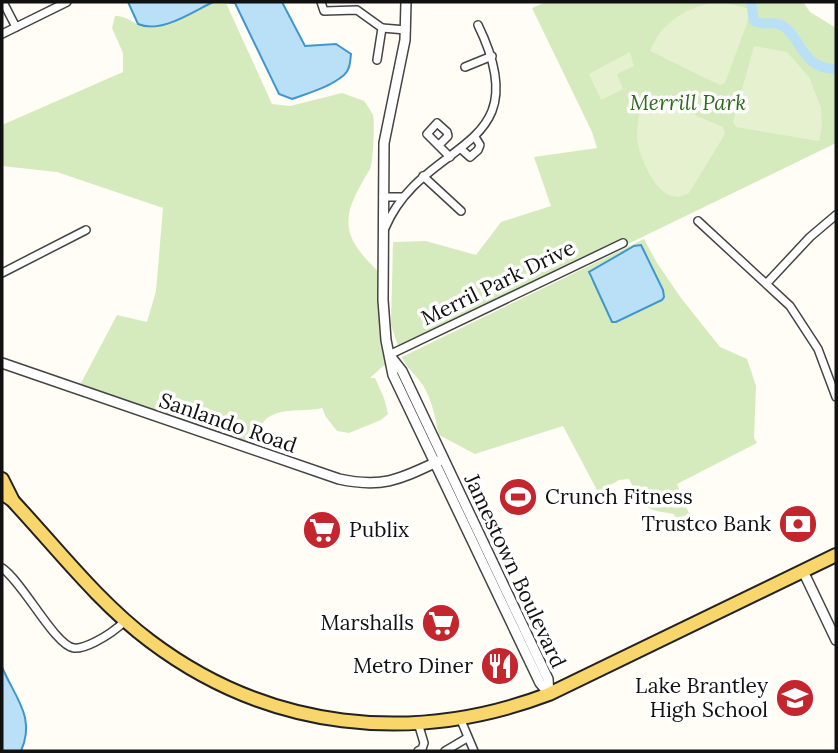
<svg xmlns="http://www.w3.org/2000/svg" width="838" height="753" font-family="Lora,serif">
<rect width="100%" height="100%" fill="#fffdf5"/>
<g fill="#d5ebbd" fill-rule="evenodd">
<path d="M213,2L226,3L272,104L290,106L342,93L364,101C367,105 371,111 373,115C375,123 373,164 370,169C342,215 337,233 380,273L388,366H383L370,378H375L384,398L388,414L381,420L349,433L337,431L326,417L322,408C305,412 278,407 265,420C260,425 258,437 250,445L79,387L117,315L147,322L156,291L163,208L57,172L2,166V125L123,72V53L112,28L115,16C127,15 134,25 146,27C161,31 198,9 213,2Z"/>
<path d="M546,2H750V13L753,23C763,27 772,23 780,29C803,44 801,72 836,71V143L401,354L391,325L393,242L426,241L476,255L501,222L551,206L534,157L597,148L592,132L532,8Z"/>
<path d="M753,2H803L810,12L836,28V68C803,70 804,40 782,26C773,21 765,25 756,21L753,13Z"/>
<path d="M644,239L657,263L681,298L720,347L747,359L756,386L754,438L757,443L677,484L689,514L676,520L674,514C641,509 644,508 629,479L619,480L598,492L563,426L475,454L439,435C435,417 431,394 419,380C412,371 406,367 402,357ZM641,245L663,290L664,297L594,284L589,276L592,269L634,246Z"/>
</g>
<g fill="#e6f2cf">
<path d="M711,3H726L750,9L746,26L725,83L720,85L650,51C660,24 684,9 711,3Z"/>
<polygon points="754,46 787,52 809,77 821,108 822,124 819,141 736,127 733,122"/>
<polygon points="630,52 634,66 617,74 623,89 601,100 589,74"/>
<path d="M646,94L723,127L725,134L689,193C686,194 682,196 679,197C656,199 638,155 637,137C637,122 640,108 646,94Z"/>
</g>
<g fill="#b9e0f7" stroke="#3f96cf" stroke-width="2">
<path d="M128,2H213C192,12 161,34 138,24Z"/>
<path d="M223,2H282L305,46L336,44L351,54C350,62 350,70 344,75C330,87 309,93 292,99L279,94L235,3Z"/>
<polygon points="641,245 663,290 664,297 662,300 616,322 612,322 589,272 634,246"/>
<path d="M2,667C15,698 36,717 21,751H2Z"/>
</g>
<g fill="none" stroke-linecap="round" stroke-linejoin="round">
<path stroke="#b9e0f7" stroke-width="10" d="M751,2L754,21C763,26 772,21 781,25C803,37 799,68 836,69"/>
<g stroke="#444" stroke-width="10">
<g id="minor">
<polyline points="3,2 16,27"/>
<polyline points="321,2 324,11 357,10 382,28 377,60"/>
<polyline points="382,28 406,30"/>
<polyline points="2,34 67,2"/>
<polyline points="465,67 492,56"/>
<polyline points="439,145 448,136 447,132 437,123 427,134 450,157"/>
<polyline points="461,149 470,157 478,150 480,145 475,137"/>
<polyline points="423,176 461,211"/>
<polyline points="383,197 403,197"/>
<polyline points="698,221 790,306 818,349 836,397"/>
<path d="M385,228C423,137 541,154 478,25"/>
<polyline points="2,273 86,230"/>
<polyline points="767,283 810,237 836,215"/>
<polyline points="389,355 623,243"/>
<path d="M2,568C23,582 55,646 74,648C81,649 89,645 95,642C107,636 116,630 126,620"/>
<polyline points="460,718 474,751"/>
<polyline points="418,751 422,749 424,743 418,723"/>
<polyline points="445,751 467,738"/>
</g>
</g>
<g stroke="#444" stroke-width="12">
<g id="tertiary">
<polyline points="406,2 405,40 384,143 383,300 386,340 393,375 540,683 549,694"/>
<polyline points="391,357 402,371 548,679 549,694"/>
<path d="M2,363L339,479C385,489 402,478 443,459"/>
<polyline points="803,571 836,640"/>
</g>
</g>
<g stroke="#222" stroke-width="16">
<g id="primary">
<polyline points="2,479 12,499"/>
<path d="M2,493L12,500C56,547 98,602 150,641C268,730 412,746 549,694L836,555"/>
</g>
</g>
<use href="#minor" stroke="#fff" stroke-width="7"/>
<use href="#tertiary" stroke="#fff" stroke-width="9"/>
<use href="#primary" stroke="#f9d66b" stroke-width="12"/>
</g>
<defs>
<g id="stadium-disc" transform="scale(2.0125)"><circle r="9.5" fill="#c4262e" stroke="#fff"/><path d="M0-5a6.5 5 0 1 0 0 10a6.5 5 0 1 0 0-10ZM-3.5-1.8h7v3.6h-7Z" fill="#fff"/></g>
<g id="bank-disc" transform="scale(2.0125)"><circle r="9.5" fill="#c4262e" stroke="#fff"/><path d="M-6-4H6V4H-6ZM0-2.3a2.3 2.3 0 1 0 0 4.6a2.3 2.3 0 1 0 0-4.6Z" fill="#fff"/></g>
<g id="supermarket-disc" transform="scale(2.0125)"><circle r="9.5" fill="#c4262e" stroke="#fff"/><path d="M-6-5.5h2.5l.6 2H6L4.5 2H-2.5L-4.4-4H-6ZM-1.5 3.2a1.3 1.3 0 1 0 .1 0ZM3 3.2a1.3 1.3 0 1 0 .1 0Z" fill="#fff"/></g>
<g id="restaurant-disc" transform="scale(2.0125)"><circle r="9.5" fill="#c4262e" stroke="#fff"/><path d="M-5-6h1v4h1v-4h1v4h1v-4h1v5L-1.5 .5V6h-2V.5L-5-1ZM5-6V6H3V1.5H1.5Q1.5-4 5-6Z" fill="#fff"/></g>
<g id="school-disc" transform="scale(2.0125)"><circle r="9.5" fill="#c4262e" stroke="#fff"/><path d="M0-5L7-2L0 1L-7-2ZM-4 1L0 2.5L4 1V4Q0 6-4 4Z" fill="#fff"/></g>
</defs>
<g fill-rule="evenodd">
<use href="#stadium-disc" x="518" y="497"/>
<use href="#bank-disc" x="798" y="524"/>
<use href="#supermarket-disc" x="322" y="530"/>
<use href="#supermarket-disc" x="441" y="623"/>
<use href="#restaurant-disc" x="500" y="666"/>
<use href="#school-disc" x="795" y="698"/>
</g>
<g text-anchor="middle" stroke-width="7" stroke-linejoin="round" paint-order="stroke">
<g font-size="21" font-style="italic" fill="#2f6b1f" stroke="#fff">
<text x="688" y="110">Merrill Park</text>
</g>
<g font-size="21" fill="#111" stroke="#fff">
<text transform="translate(498 283) rotate(-26)" y="7">Merril Park Drive</text>
<text transform="translate(228 423) rotate(19)" y="7">Sanlando Road</text>
<text transform="translate(515 571) rotate(65)" y="7">Jamestown Boulevard</text>
</g>
<g font-size="21" fill="#111" stroke="#fff" text-anchor="end">
<text x="545" y="504" text-anchor="start">Crunch Fitness</text>
<text x="771" y="531">Trustco Bank</text>
<text x="349" y="537" text-anchor="start">Publix</text>
<text x="414" y="630">Marshalls</text>
<text x="473" y="673">Metro Diner</text>
<text x="768" y="693">Lake Brantley<tspan x="768" dy="24">High School</tspan></text>
</g>
</g>
<rect width="838" height="753" fill="none" stroke="#111111" stroke-width="7"/>
</svg>
